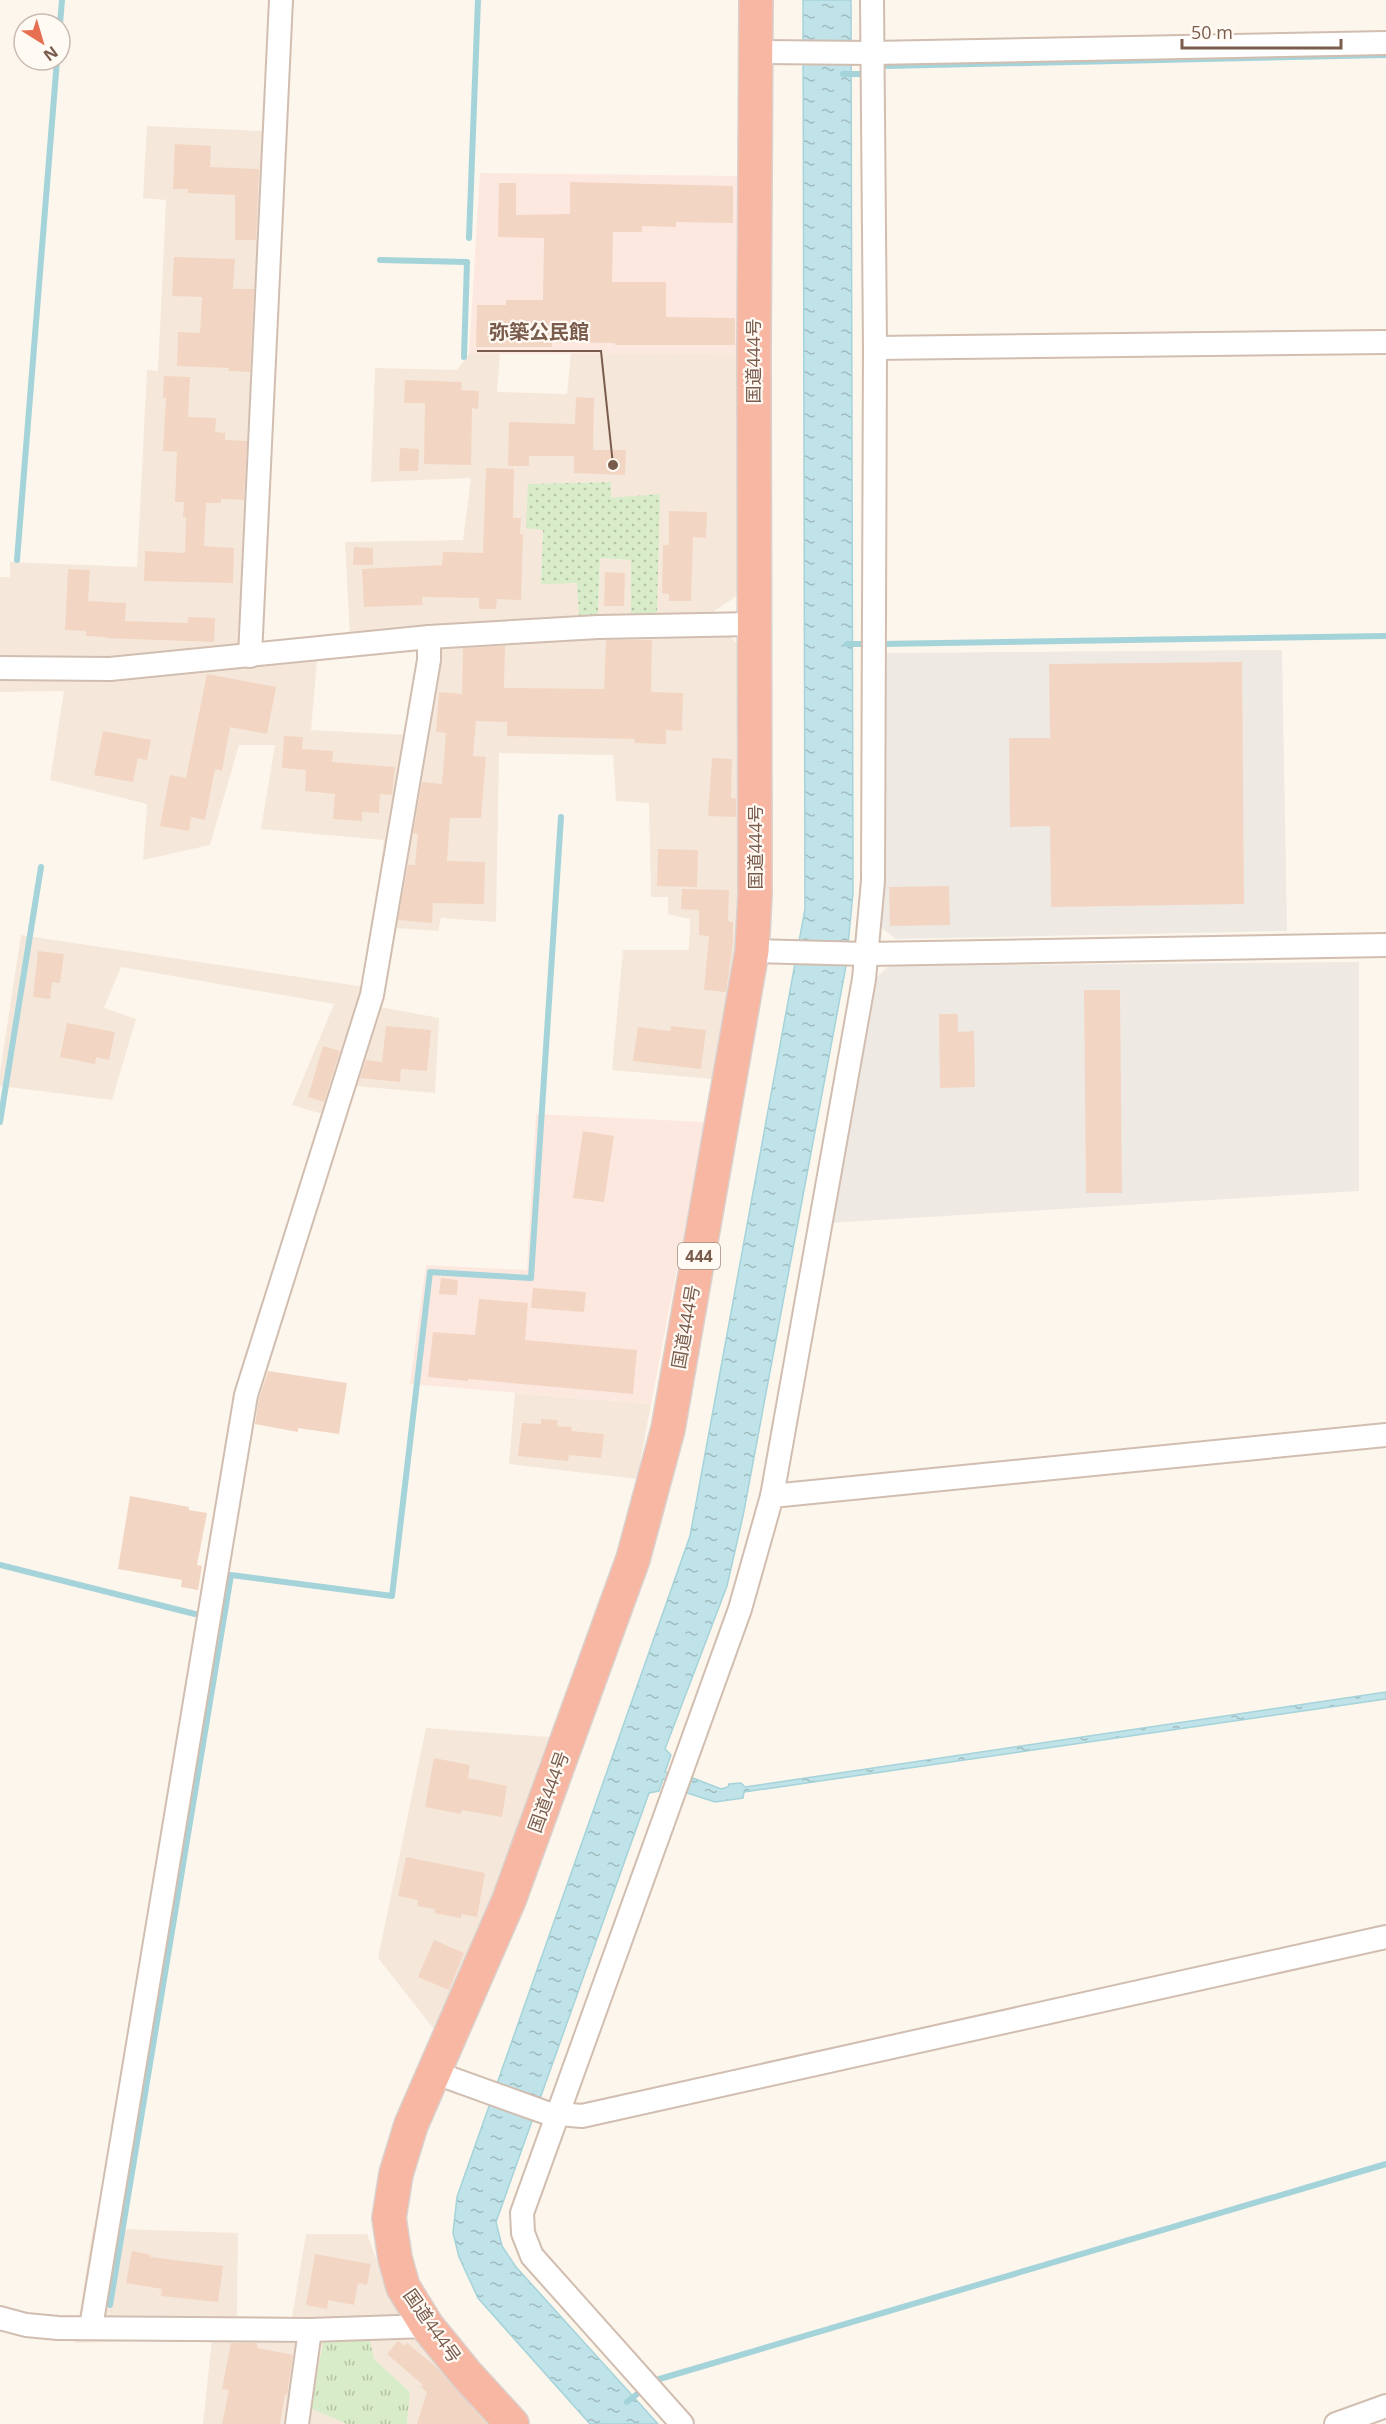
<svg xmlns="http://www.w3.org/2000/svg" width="1386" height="2424" font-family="'Open Sans','Noto Sans JP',sans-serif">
<defs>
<pattern id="grass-tufts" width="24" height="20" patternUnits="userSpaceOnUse" patternTransform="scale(1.5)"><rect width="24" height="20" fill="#d8ecc9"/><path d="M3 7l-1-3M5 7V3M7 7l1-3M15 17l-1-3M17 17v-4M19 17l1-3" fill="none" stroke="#b4c2a5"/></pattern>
<pattern id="park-dots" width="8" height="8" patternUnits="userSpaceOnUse" patternTransform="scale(1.5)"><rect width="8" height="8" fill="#d8ecc9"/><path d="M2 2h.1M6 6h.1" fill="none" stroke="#b4c2a5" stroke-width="1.8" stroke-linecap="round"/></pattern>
<pattern id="water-ripples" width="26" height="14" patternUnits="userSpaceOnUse" patternTransform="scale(1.5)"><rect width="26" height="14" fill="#bfe3e8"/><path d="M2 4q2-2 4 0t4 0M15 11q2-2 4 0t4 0" fill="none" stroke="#a0bbbe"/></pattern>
</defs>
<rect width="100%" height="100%" fill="#fdf6ec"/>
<g fill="#f5e8da" fill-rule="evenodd">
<path d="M147,126L286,132L261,644L319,638L311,730L408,735L418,649L351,657L345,542L463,540L471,478L371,482L375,368L457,370L469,354L500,353L497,392L567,394L571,353H740L741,593L710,614L741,648L742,866L733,988L712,1079L612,1070L623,950H689L690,919L668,914V897H651L649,803L616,801L613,755L499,753L496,922L441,918L438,931L395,928L380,1007L439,1018L435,1093L355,1086L345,1117L322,1114L292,1105L334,1004L121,967L104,1008L136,1019L112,1100L0,1086V1072L21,935L365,987L384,840L261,829L275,745H239L210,845L143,860L147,804L50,780L64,691L0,692V577H10V562L137,567L147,370L158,371L166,200L143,198ZM610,482V498L657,613H631L632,560L600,558L598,615L577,583H541L543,530L528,484Z"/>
<polygon points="515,1393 651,1404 637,1479 509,1464"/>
<polygon points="426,1728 549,1737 493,1895 434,2029 378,1958"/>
<polygon points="93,2228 238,2233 237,2316 292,2317 306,2234 367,2234 392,2300 423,2349 497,2424 407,2424 410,2392 374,2359 310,2408 347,2424 203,2424 212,2339 75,2343"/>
</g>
<g fill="#fde8e0">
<polygon points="480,173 739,176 740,353 469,354"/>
<polygon points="536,1114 705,1122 651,1404 410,1384 426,1265 527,1270"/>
</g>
<g fill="#efe9e4">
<polygon points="1282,650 1287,931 896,939 879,926 886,653"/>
<polygon points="1359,962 1359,1191 829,1223 868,986 888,966"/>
</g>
<polygon fill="url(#grass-tufts)" points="324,2339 370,2341 374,2359 410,2392 407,2424 347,2424 310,2408"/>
<polygon fill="url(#park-dots)" points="611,482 611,498 660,494 657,613 631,614 631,560 600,558 598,615 579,615 577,583 541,584 543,530 526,528 528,484"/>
<polygon fill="url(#water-ripples)" stroke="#a5d3da" stroke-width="1.5" points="803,0 851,0 853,893 846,966 743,1516 727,1586 665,1749 671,1755 665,1772 690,1782 693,1778 721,1789 728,1787 729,1784 741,1783 745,1787 1386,1692 1386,1699 744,1792 743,1798 715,1802 687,1793 688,1788 663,1779 659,1791 649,1793 496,2222 502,2246 516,2267 658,2424 590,2424 478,2298 459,2257 453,2233 457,2197 690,1536 805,909"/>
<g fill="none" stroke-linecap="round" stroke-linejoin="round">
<g stroke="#a5d3da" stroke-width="6">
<polyline points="60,24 62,0"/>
<polyline points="887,66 1386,55"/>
<polyline points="843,74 860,74"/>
<polyline points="469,238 478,0"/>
<polyline points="380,260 467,262 464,357"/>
<polyline points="17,560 57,60"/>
<polyline points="847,644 869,644"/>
<polyline points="880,644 1386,636"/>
<polyline points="0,1122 41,867"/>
<polyline points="0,1565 195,1614"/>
<polyline points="110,2305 231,1575 392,1596 430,1272 531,1278 561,817"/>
<polyline points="656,2380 1386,2164"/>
<polyline points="627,2402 641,2391"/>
</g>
</g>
<g fill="#f3d5c3">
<polygon points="175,144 211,146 210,167 259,169 256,240 235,240 235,195 187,193 188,189 173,189"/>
<polygon points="570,182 733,186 733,223 676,222 676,227 642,226 642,232 613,232 612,282 666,282 666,317 735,318 735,345 615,345 615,343 552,342 552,347 476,347 477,305 506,305 506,300 543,300 544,238 498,237 499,183 516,183 516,215 570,214"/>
<polygon points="174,257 235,259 233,289 254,289 250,372 228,371 229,368 177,366 178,332 200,333 202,297 172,296"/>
<polygon points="164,376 190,377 188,417 216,418 215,432 225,433 225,440 247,441 244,500 221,499 221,503 206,503 204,546 234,548 233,583 144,581 145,551 185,553 186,517 183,517 184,502 175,502 177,452 163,451 166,398 163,398"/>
<polygon points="405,380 462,382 461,390 479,391 478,409 472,408 471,465 424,464 425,403 404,403"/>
<polygon points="576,397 594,398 593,450 626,450 625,475 574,473 574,456 529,456 529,466 508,466 509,422 575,424"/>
<polygon points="400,448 419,449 418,471 399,471"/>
<polygon points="486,468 514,469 513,518 521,518 520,534 523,534 521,600 497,599 496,609 479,609 479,598 422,597 423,605 364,607 362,569 442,565 443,552 483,553"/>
<polygon points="669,511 707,512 706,538 693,537 691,601 669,601 669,594 662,593 663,545 669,545"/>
<polygon points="354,547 373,548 373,565 353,565"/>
<polygon points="68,569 90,570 88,601 126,603 125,621 188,623 188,617 215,618 214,642 105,638 106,637 86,636 86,631 65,630"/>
<polygon points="605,572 625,573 624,606 604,606"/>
<polygon points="606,640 652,640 651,692 683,693 682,731 666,730 666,744 634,743 635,739 507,736 507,722 476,721 473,756 486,757 481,818 450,818 447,861 485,862 484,904 433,903 432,923 398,920 408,865 415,865 418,834 413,833 422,782 442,784 446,733 436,732 439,692 462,694 463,648 505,646 504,688 604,689"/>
<polygon points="1242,662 1244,904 1051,907 1050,826 1010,827 1009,738 1050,738 1049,664"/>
<polygon points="207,674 276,687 267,734 230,727 222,771 215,769 205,820 191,817 189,831 160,826 170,775 186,778"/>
<polygon points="103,731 151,740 147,760 138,758 133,782 94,775"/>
<polygon points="284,736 303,737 302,749 333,751 332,762 395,767 392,795 380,794 379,813 362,812 362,821 333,819 335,794 305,791 306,770 282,768"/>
<polygon points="712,758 732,759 731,798 736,798 736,817 708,816"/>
<polygon points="658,849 698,850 697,887 657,886"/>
<polygon points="949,886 950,925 890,926 889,887"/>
<polygon points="682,889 729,890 728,921 733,922 733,943 726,992 704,990 709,936 699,935 699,910 681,909"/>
<polygon points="38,951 64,954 60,983 52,982 50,999 33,997"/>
<polygon points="1084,990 1120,990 1122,1193 1086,1193"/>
<polygon points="939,1014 958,1014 958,1032 974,1031 975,1087 940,1088"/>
<polygon points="67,1023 115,1032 109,1060 96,1057 95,1064 60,1057"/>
<polygon points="386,1026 431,1030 427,1071 401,1069 400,1082 360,1078 366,1060 382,1062"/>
<polygon points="671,1026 706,1030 701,1069 633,1061 638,1027 670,1031"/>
<polygon points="323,1046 340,1051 324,1102 308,1097"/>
<polygon points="583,1131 614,1136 604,1202 573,1198"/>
<polygon points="441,1278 458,1280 457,1295 439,1294"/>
<polygon points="533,1288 586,1292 584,1312 531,1308"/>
<polygon points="479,1299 528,1303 525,1340 637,1350 633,1394 468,1379 468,1381 428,1377 433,1332 475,1335"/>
<polygon points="268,1371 347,1383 339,1434 298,1428 298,1432 255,1424 259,1398"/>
<polygon points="541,1419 558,1420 557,1426 572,1427 571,1431 604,1434 601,1458 569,1455 568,1461 518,1456 522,1423 541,1424"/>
<polygon points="130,1496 189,1507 189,1510 207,1513 197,1565 202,1566 198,1590 181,1587 182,1580 118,1569"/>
<polygon points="434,1758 470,1765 468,1778 507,1786 502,1817 462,1810 461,1814 425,1807"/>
<polygon points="406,1857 485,1873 477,1917 461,1914 461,1918 434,1913 435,1909 417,1906 418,1900 398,1896"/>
<polygon points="434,1940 464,1953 449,1990 418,1977"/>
<polygon points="132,2251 151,2255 150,2257 223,2266 218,2302 161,2296 162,2289 126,2283"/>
<polygon points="315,2254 371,2264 367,2285 358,2283 354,2305 328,2300 327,2309 306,2305"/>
<polygon points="398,2341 405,2346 407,2343 435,2366 487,2424 417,2424 427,2392 421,2387 423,2385 387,2354"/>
<polygon points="231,2343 257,2343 257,2348 293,2355 287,2396 285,2395 280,2424 222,2424 229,2390 222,2389"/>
</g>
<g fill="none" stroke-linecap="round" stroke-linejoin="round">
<g stroke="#d1beb0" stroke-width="26">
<g id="minor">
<polyline points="755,52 872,53 1386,43"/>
<polyline points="875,348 1386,342"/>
<polyline points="250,656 281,0"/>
<polyline points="0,668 110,669 429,637 598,627 754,624"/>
<polyline points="752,951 867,954 1386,945"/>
<polyline points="772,1496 864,979 873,881 875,348 872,0"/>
<polyline points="433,2072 547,2113 582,2116 1386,1937"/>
<polyline points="0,2318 26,2325 58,2328 310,2330 427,2326"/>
<polyline points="91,2327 246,1395 372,995 429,660 429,637"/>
<polyline points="297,2424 310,2330"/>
<polyline points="682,2424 532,2256 523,2233 522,2213 740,1609 772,1496 1386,1435"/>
<polyline points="1336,2424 1386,2406"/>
</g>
</g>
<g stroke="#dad1cd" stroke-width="36">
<polyline id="highway" points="512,2424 467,2375 427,2326 403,2287 395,2258 389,2218 396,2174 411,2125 509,1900 633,1559 668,1429 752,951 755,895 754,352 756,0"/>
</g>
<use href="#minor" stroke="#fff" stroke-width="22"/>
<use href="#highway" stroke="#f7b7a3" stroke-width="33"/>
</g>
<g text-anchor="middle" stroke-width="4.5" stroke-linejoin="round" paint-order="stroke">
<rect fill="#fffaf3" stroke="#a28b7f" stroke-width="1.5" x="678" y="1243" width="42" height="26" rx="4.5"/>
<g font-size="16" font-weight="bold" fill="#7a5c4d">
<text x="699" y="1262">444</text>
</g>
<g font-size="18" fill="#7a5c4d" stroke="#fffaf3">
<text transform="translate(754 361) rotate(-90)" y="6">国道444号</text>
<text transform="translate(756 847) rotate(-90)" y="6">国道444号</text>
<text transform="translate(686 1327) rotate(-80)" y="6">国道444号</text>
<text transform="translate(549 1792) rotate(-70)" y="6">国道444号</text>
<text transform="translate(432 2326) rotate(55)" y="6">国道444号</text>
</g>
</g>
<path fill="none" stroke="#7a5c4d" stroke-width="2" d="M613 465L601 351H477"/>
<circle fill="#7a5c4d" stroke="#fffaf3" stroke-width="2" cx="613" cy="465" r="6"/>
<g font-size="20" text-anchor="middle" font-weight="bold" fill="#7a5c4d" stroke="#fffaf3" stroke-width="4.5" stroke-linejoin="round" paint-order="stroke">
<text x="539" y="339">弥築公民館</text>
</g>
<g transform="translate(42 42) rotate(143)"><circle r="28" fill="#fffaf3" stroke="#cabbb1" stroke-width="1.5"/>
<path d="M0-4.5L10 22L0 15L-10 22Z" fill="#e76f51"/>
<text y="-9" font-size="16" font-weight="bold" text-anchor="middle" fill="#7a5c4d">N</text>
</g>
<path d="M1182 39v9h159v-9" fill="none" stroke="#7a5c4d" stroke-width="3"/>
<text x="1191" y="39" font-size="18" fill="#7a5c4d" stroke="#fffaf3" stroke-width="4.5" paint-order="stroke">50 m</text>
</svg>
